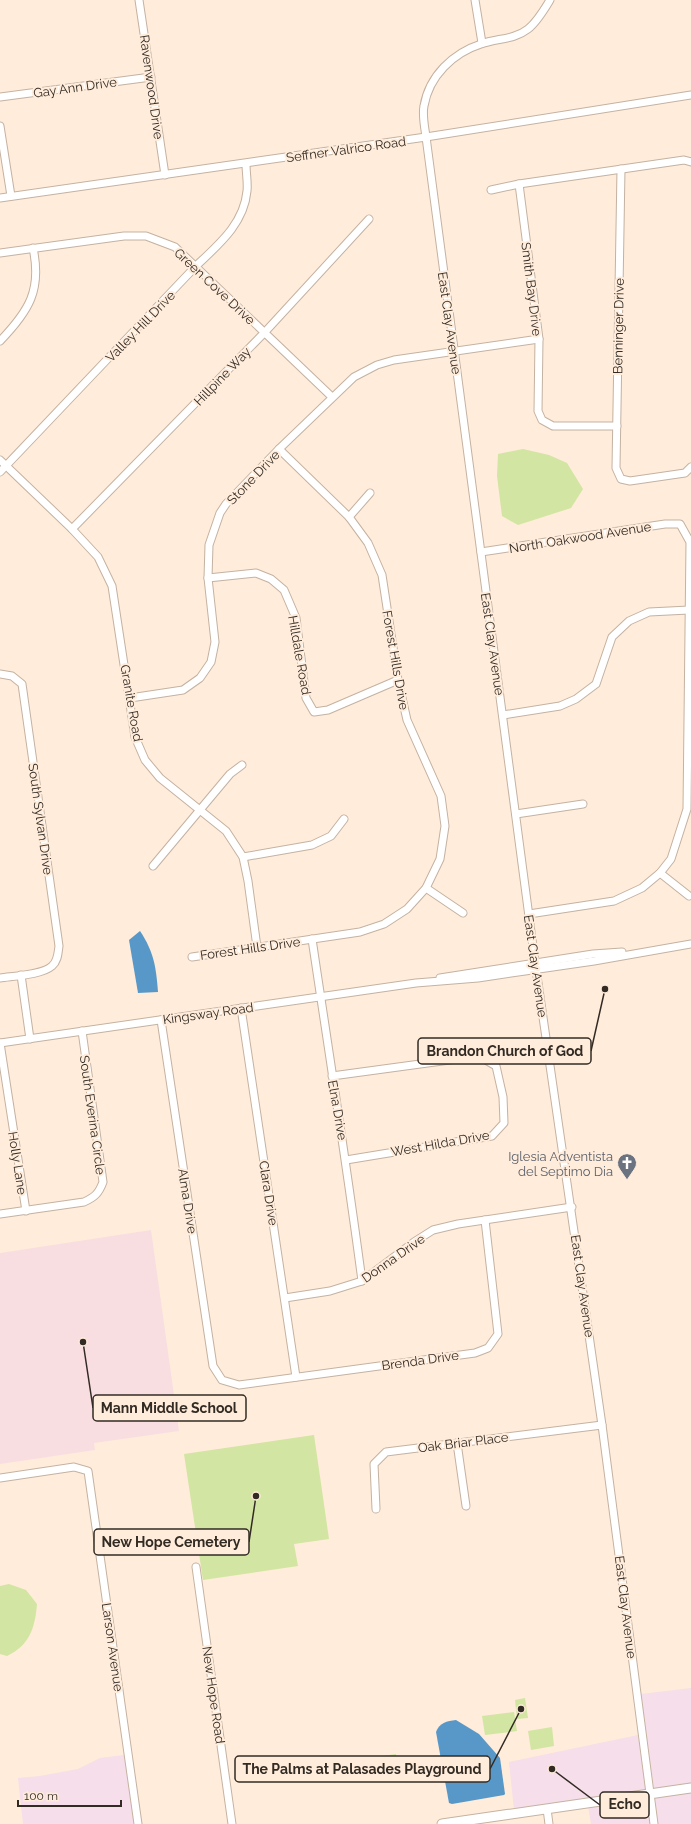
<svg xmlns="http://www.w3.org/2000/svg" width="691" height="1824" font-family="Raleway,sans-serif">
<rect width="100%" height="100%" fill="#ffecda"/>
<g fill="#f6deea">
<polygon points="691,1688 691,1784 654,1789 641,1694"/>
<polygon points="638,1735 646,1791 514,1810 509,1762"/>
<polygon points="124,1755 134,1824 23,1824 18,1778 40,1776 78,1769 100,1758"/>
<polygon points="691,1791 691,1824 658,1824 655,1796"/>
<polygon points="647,1798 650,1824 591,1824 588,1806"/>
</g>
<polygon fill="#f9dee1" points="151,1230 179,1431 94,1443 95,1450 0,1464 0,1253"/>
<g fill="#d2e5a2">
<polygon points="523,449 549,455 567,463 583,489 571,508 518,525 502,516 497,476 498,454"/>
<polygon points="314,1435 329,1539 294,1544 298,1566 203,1580 184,1454"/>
<path d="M9,1584L26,1590L37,1604C35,1627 30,1645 7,1656L0,1654V1586Z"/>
<polygon points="525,1698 528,1718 517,1719 515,1700"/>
<polygon points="514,1712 517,1731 485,1735 482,1716"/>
<polygon points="552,1727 554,1746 531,1750 528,1731"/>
<polygon points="396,1754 398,1768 377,1771 376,1763 380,1762 380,1758 382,1756"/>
</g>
<g fill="#5898c8">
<path d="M140,931C154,952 156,967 158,992L138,993L129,940Z"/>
<path d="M456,1720L479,1734L500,1758L505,1794L504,1795L452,1804L449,1803L436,1732C439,1723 447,1721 456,1720Z"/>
</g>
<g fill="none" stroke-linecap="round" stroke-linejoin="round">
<g stroke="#c4b2a2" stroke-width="9">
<g id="minor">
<polyline points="139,0 165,175"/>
<polyline points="475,0 482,43"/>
<path d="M550,0C544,10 537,22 528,29C514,40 497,38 481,44C453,53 429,76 424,106C422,116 425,128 426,137L535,962L602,1425L654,1824"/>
<polyline points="0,97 151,77"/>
<polyline points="0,126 11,196"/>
<polyline points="621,169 616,468 621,479 630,481 685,473 691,467"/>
<polyline points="519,184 539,339 538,411 542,420 553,426 617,426"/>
<polyline points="491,190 519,184 684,160 691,162"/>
<polyline points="0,198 426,137 691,95"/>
<polyline points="0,253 124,236 146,236 175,247 332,397"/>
<path d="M0,341C29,311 42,290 33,248"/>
<polyline points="0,460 72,529 98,557 112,586 135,737 145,760 160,778 226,831 243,857 248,881 257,947"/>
<path d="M0,472L196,266C218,245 244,224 247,191C248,183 246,173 246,164"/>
<polyline points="349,517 370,493"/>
<polyline points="72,529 265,332 369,219"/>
<polyline points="481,552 665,524 680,524 690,542 687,809 671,859 660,873 642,888 614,901 529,914"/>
<polyline points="208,578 256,573 271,579 284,590 296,618 306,698 314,712 328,710 398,680"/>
<path d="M0,674L12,676L22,684L59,946C58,953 58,961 52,966C42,975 13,976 0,978"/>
<polyline points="130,698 183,690 200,678 211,662 215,642 208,578 209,545 220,513 226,504 279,449 354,377 377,365 394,360 539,339"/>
<polyline points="503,715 560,706 576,699 596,684 612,637 629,621 649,612 689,610"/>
<polyline points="516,814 583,804"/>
<polyline points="243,857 312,845 331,836 344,819"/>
<polyline points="153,866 230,774 242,765"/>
<polyline points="660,873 689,896"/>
<polyline points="426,888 463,913"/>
<path d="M312,939C329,1053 347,1167 362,1281"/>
<polyline points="192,957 360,932 384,924 407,909 426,888 440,859 445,826 441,796 407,720 398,680 382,575 368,543 349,517 279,449"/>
<polyline points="21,975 30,1039"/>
<polyline points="440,978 593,954 622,952"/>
<polyline points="241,1008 296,1377"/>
<polyline points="161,1020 213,1366 222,1380 239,1385 475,1353 488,1348 498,1334 485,1220"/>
<polyline points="0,1043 416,983 478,978 525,971 594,961 691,944"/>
<polyline points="0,1043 26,1211"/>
<polyline points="332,1076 479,1056 496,1066 503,1097 504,1123 492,1136 346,1160"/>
<path d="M0,1214L84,1202C95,1197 99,1193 103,1182L82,1031"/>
<polyline points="285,1298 330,1291 362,1281 414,1242 433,1230 458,1224 572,1207"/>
<polyline points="457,1443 466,1506"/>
<polyline points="0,1478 74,1467 88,1471 138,1824"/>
<polyline points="376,1509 374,1464 386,1452 602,1425"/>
<polyline points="196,1567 232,1824"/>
<polyline points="547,1809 549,1824"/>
</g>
</g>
<g stroke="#c4b2a2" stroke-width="11">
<polyline id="major" points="442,1824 691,1788"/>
</g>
<use href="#minor" stroke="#fff" stroke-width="7"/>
<use href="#major" stroke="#fff" stroke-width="9"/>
</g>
<defs>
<g id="church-pin" transform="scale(1)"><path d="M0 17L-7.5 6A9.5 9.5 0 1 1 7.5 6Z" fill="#6b7280" stroke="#ffecda"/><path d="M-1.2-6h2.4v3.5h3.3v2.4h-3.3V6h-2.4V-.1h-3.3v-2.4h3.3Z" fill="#fff"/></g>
</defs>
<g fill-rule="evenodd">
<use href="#church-pin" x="627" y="1163"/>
</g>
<g text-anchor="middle" stroke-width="4" stroke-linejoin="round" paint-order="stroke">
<g font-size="13" fill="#322b24" stroke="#ffecda">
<text transform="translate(75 87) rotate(-8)" y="5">Gay Ann Drive</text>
<text transform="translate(152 87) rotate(82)" y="5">Ravenwood Drive</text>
<text transform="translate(346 149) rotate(-8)" y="5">Seffner Valrico Road</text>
<text transform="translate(215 286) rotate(43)" y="5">Green Cove Drive</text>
<text transform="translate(532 289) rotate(83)" y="5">Smith Bay Drive</text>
<text transform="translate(450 323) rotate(82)" y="5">East Clay Avenue</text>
<text transform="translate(140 326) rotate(-46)" y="5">Valley Hill Drive</text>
<text transform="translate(618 326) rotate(-89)" y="5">Benninger Drive</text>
<text transform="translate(222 376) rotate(-46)" y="5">Hillpine Way</text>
<text transform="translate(253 477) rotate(-46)" y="5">Stone Drive</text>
<text transform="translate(580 537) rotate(-9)" y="5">North Oakwood Avenue</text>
<text transform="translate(493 644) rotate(82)" y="5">East Clay Avenue</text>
<text transform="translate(300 655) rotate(80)" y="5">Hilldale Road</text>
<text transform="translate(396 660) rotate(80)" y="5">Forest Hills Drive</text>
<text transform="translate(132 703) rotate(80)" y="5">Granite Road</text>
<text transform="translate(41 819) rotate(82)" y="5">South Sylvan Drive</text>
<text transform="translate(250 948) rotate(-8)" y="5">Forest Hills Drive</text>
<text transform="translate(536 966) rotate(82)" y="5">East Clay Avenue</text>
<text transform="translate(208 1013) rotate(-8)" y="5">Kingsway Road</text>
<text transform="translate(338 1110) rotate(80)" y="5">Elna Drive</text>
<text transform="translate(93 1115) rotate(82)" y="5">South Everina Circle</text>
<text transform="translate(440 1143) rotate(-10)" y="5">West Hilda Drive</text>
<text transform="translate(18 1163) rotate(81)" y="5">Holly Lane</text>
<text transform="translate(269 1193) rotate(81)" y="5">Clara Drive</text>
<text transform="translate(188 1201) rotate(81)" y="5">Alma Drive</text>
<text transform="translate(393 1258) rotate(-35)" y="5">Donna Drive</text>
<text transform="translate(583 1286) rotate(82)" y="5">East Clay Avenue</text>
<text transform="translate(420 1360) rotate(-8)" y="5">Brenda Drive</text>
<text transform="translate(463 1442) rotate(-7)" y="5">Oak Briar Place</text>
<text transform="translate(626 1607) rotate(83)" y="5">East Clay Avenue</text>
<text transform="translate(113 1647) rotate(82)" y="5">Larson Avenue</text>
<text transform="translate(214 1695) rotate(82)" y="5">New Hope Road</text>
</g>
<g font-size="13" fill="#5b616d" stroke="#ffecda" text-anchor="end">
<text x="613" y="1161">Iglesia Adventista<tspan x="613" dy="15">del Septimo Dia</tspan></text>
</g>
</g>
<path fill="none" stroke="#322b24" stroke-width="1.5" d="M605 989L591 1051M83 1342L93 1408M256 1496L249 1542M521 1709L490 1769M552 1769L600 1805"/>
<g fill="#322b24" stroke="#ffecda" stroke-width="1.5">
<circle cx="605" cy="989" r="4"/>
<circle cx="83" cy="1342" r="4"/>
<circle cx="256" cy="1496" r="4"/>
<circle cx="521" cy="1709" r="4"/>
<circle cx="552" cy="1769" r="4"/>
</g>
<g fill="#ffecda" stroke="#322b24" stroke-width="1.5">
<rect x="418" y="1038" width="173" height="26" rx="4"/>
<rect x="93" y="1395" width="153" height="26" rx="4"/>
<rect x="94" y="1529" width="155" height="26" rx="4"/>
<rect x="235" y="1756" width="255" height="26" rx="4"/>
<rect x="600" y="1792" width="49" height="26" rx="4"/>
</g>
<g font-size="14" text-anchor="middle" font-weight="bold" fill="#322b24">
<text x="505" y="1056">Brandon Church of God</text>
<text x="169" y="1413">Mann Middle School</text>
<text x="171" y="1547">New Hope Cemetery</text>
<text x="362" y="1774">The Palms at Palasades Playground</text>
<text x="625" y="1809">Echo</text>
</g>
<path d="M18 1800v6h103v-6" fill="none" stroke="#322b24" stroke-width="2"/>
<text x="24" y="1800" font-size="12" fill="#322b24" stroke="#ffecda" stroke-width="3" paint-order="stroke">100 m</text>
</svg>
